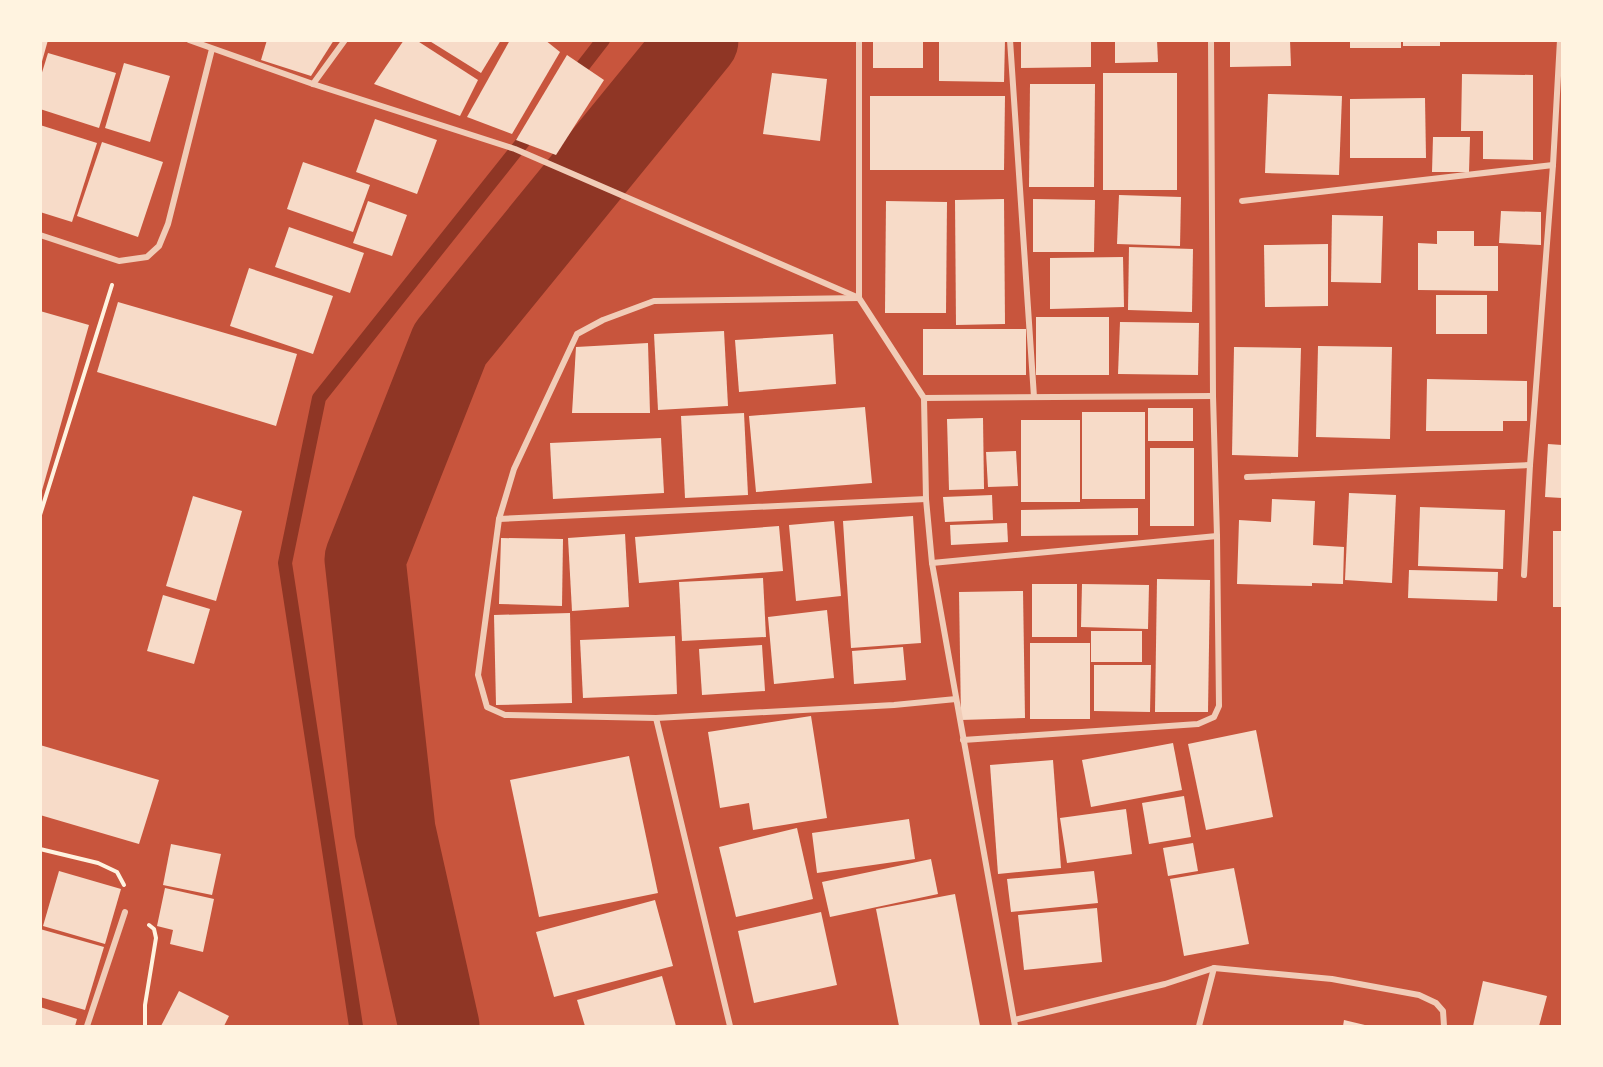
<svg xmlns="http://www.w3.org/2000/svg" width="1603" height="1067" font-family="'Nunito Sans',sans-serif">
<rect width="100%" height="100%" fill="#c8553d"/>
<g fill="none" stroke-linecap="round" stroke-linejoin="round">
<g stroke="#8f3625" stroke-width="14">
<polyline points="572,80 603,40"/>
<polyline points="356,1026 285,563 319,398 534,128"/>
</g>
<polyline stroke="#8f3625" stroke-width="81" points="439,1026 395,830 365,559 450,344 698,40"/>
</g>
<g fill="#f7dbc8">
<polygon points="40,40 48,40 41,65 40,65"/>
<polygon points="267,40 334,40 311,76 261,60"/>
<polygon points="404,40 416,40 478,80 460,116 374,84"/>
<polygon points="428,40 501,40 481,73"/>
<polygon points="510,40 545,40 560,52 512,134 467,117"/>
<rect x="873" y="40" width="50" height="28"/>
<polygon points="939,40 1005,40 1004,82 939,81"/>
<polygon points="1021,40 1091,40 1091,67 1021,68"/>
<polygon points="1115,40 1157,40 1158,62 1115,63"/>
<polygon points="1230,40 1290,40 1291,66 1230,67"/>
<rect x="1350" y="40" width="51" height="8"/>
<rect x="1403" y="40" width="37" height="6"/>
<polygon points="48,53 116,73 99,128 40,109 40,79"/>
<polygon points="567,55 604,80 556,155 516,140"/>
<polygon points="124,63 170,76 150,142 105,128"/>
<polygon points="772,73 827,79 820,141 763,134"/>
<rect x="1103" y="73" width="74" height="117"/>
<polygon points="1462,74 1533,75 1533,160 1483,159 1483,131 1461,131"/>
<polygon points="1030,84 1095,84 1094,187 1029,187"/>
<polygon points="1268,94 1342,96 1339,175 1265,173"/>
<polygon points="870,96 1005,96 1004,170 870,170"/>
<polygon points="1425,98 1426,158 1350,158 1350,99"/>
<polygon points="375,119 437,140 417,194 356,172"/>
<polygon points="40,125 97,143 72,222 40,212"/>
<polygon points="1433,137 1470,137 1469,172 1432,172"/>
<polygon points="102,142 163,162 138,237 77,216"/>
<polygon points="303,162 370,185 353,232 287,209"/>
<polygon points="1119,195 1181,197 1180,246 1117,244"/>
<polygon points="1004,199 1005,324 956,325 955,200"/>
<polygon points="1033,199 1095,200 1094,252 1033,252"/>
<polygon points="368,201 407,215 392,256 353,243"/>
<polygon points="886,201 947,202 946,313 885,313"/>
<polygon points="1501,211 1541,212 1541,245 1499,243"/>
<polygon points="1332,215 1383,216 1381,283 1331,282"/>
<polygon points="289,227 364,253 350,293 275,267"/>
<polygon points="1437,231 1474,231 1474,246 1498,246 1498,291 1418,290 1418,243 1437,244"/>
<polygon points="1328,244 1328,306 1265,307 1264,245"/>
<polygon points="1129,247 1193,249 1192,312 1128,310"/>
<polygon points="1123,257 1124,307 1050,309 1050,258"/>
<polygon points="249,268 333,296 313,354 230,326"/>
<rect x="1436" y="295" width="51" height="39"/>
<polygon points="118,302 297,354 276,426 97,372"/>
<polygon points="40,311 89,325 41,494 40,494"/>
<rect x="1036" y="317" width="73" height="58"/>
<polygon points="1120,322 1199,323 1198,375 1118,374"/>
<rect x="923" y="329" width="103" height="46"/>
<polygon points="724,331 728,406 658,410 654,334"/>
<polygon points="833,334 836,384 739,392 735,340"/>
<polygon points="648,343 650,413 572,413 576,347"/>
<polygon points="1318,346 1392,347 1390,439 1316,437"/>
<polygon points="1234,347 1301,348 1298,457 1232,455"/>
<polygon points="1427,379 1527,381 1527,421 1503,421 1503,431 1426,431"/>
<polygon points="865,407 872,483 756,492 749,416"/>
<rect x="1148" y="408" width="45" height="33"/>
<rect x="1082" y="412" width="63" height="87"/>
<polygon points="744,413 748,495 685,498 681,416"/>
<polygon points="983,418 984,489 949,490 947,419"/>
<rect x="1021" y="420" width="59" height="82"/>
<polygon points="661,438 664,493 553,499 550,443"/>
<polygon points="1548,444 1562,445 1562,498 1545,497"/>
<rect x="1150" y="448" width="44" height="78"/>
<polygon points="1016,451 1018,486 988,487 986,452"/>
<polygon points="1349,493 1396,495 1392,583 1345,580"/>
<polygon points="992,495 993,520 945,522 943,497"/>
<polygon points="193,496 242,511 216,601 166,586"/>
<polygon points="1272,499 1315,501 1313,545 1344,547 1343,584 1312,583 1312,586 1237,584 1239,520 1271,522"/>
<polygon points="1420,507 1505,510 1503,569 1418,566"/>
<polygon points="1138,508 1138,535 1021,536 1021,510"/>
<polygon points="913,516 921,643 851,648 843,521"/>
<polygon points="834,521 841,596 796,601 789,525"/>
<polygon points="1007,523 1008,542 951,545 950,525"/>
<polygon points="779,526 783,571 639,583 635,537"/>
<rect x="1553" y="531" width="9" height="76"/>
<polygon points="625,534 629,607 572,611 568,538"/>
<polygon points="501,538 563,539 562,606 499,604"/>
<polygon points="1409,570 1498,572 1497,601 1408,598"/>
<polygon points="763,578 766,637 682,641 679,582"/>
<polygon points="1157,579 1210,580 1208,712 1155,712"/>
<rect x="1032" y="584" width="45" height="53"/>
<polygon points="1082,584 1149,585 1148,629 1081,627"/>
<polygon points="1023,591 1025,718 961,720 959,592"/>
<polygon points="163,595 210,609 194,664 147,651"/>
<polygon points="827,610 834,678 774,684 768,617"/>
<polygon points="570,613 572,703 496,705 494,615"/>
<rect x="1091" y="631" width="51" height="31"/>
<polygon points="675,636 677,694 583,698 580,640"/>
<rect x="1030" y="643" width="60" height="76"/>
<polygon points="762,645 765,691 702,695 699,649"/>
<polygon points="903,647 906,680 854,684 852,651"/>
<polygon points="1094,665 1151,665 1150,712 1094,711"/>
<polygon points="811,716 827,818 753,830 749,803 720,808 708,732"/>
<polygon points="1256,730 1273,817 1206,830 1188,744"/>
<polygon points="1173,743 1182,790 1091,807 1082,760"/>
<polygon points="40,745 159,780 139,844 40,815"/>
<polygon points="629,756 658,893 539,917 510,780"/>
<polygon points="1053,760 1061,868 998,874 990,765"/>
<polygon points="1184,796 1191,837 1149,844 1142,803"/>
<polygon points="1126,809 1132,854 1067,863 1060,818"/>
<polygon points="909,819 915,859 817,873 812,833"/>
<polygon points="797,828 813,899 736,917 719,847"/>
<polygon points="1193,843 1198,871 1168,876 1163,848"/>
<polygon points="171,844 221,854 212,895 163,885"/>
<polygon points="931,859 938,894 830,917 822,882"/>
<polygon points="1234,868 1249,944 1184,956 1170,879"/>
<polygon points="59,871 121,889 105,944 43,926"/>
<polygon points="1094,871 1098,903 1011,912 1007,879"/>
<polygon points="165,888 214,899 203,952 170,944 173,930 157,926"/>
<polygon points="955,894 980,1026 899,1026 876,909"/>
<polygon points="655,900 673,966 554,997 536,932"/>
<polygon points="1097,908 1102,962 1024,970 1018,915"/>
<polygon points="821,912 837,985 754,1003 738,931"/>
<polygon points="40,929 104,947 85,1010 40,997"/>
<polygon points="662,976 676,1026 585,1026 577,1000"/>
<polygon points="1483,981 1547,996 1539,1026 1473,1026"/>
<polygon points="179,991 229,1016 224,1026 161,1026"/>
<polygon points="40,1007 77,1019 75,1026 40,1026"/>
<polygon points="1344,1020 1369,1026 1343,1026"/>
</g>
<g fill="none" stroke-linecap="round" stroke-linejoin="round">
<g stroke="#fff3e0" stroke-width="4">
<polyline points="40,515 112,285"/>
<polyline points="40,849 98,863 117,872 124,885"/>
<polyline points="145,1026 145,1005 156,938 154,929 149,925"/>
</g>
<g stroke="#f1ccb7" stroke-width="6">
<polyline points="189,40 313,84 515,149 859,298 924,398 926,499 932,563 1015,1026"/>
<polyline points="859,40 859,298 654,301 603,320 577,334 514,469 499,519 926,499"/>
<polyline points="1010,40 1034,397"/>
<polyline points="313,84 345,40"/>
<polyline points="1553,165 1560,40"/>
<polyline points="1242,201 1553,165 1530,465 1524,575"/>
<polyline points="40,235 119,261 147,257 159,246 168,224 212,49"/>
<polyline points="924,398 1213,396"/>
<polyline points="1247,477 1530,465"/>
<polyline points="499,519 478,675 487,707 505,715 656,718 894,705 956,699"/>
<polyline points="932,563 1217,536"/>
<polyline points="656,718 730,1026"/>
<polyline points="963,740 1198,724 1214,717 1219,706 1217,536 1213,396 1211,40"/>
<polyline points="1014,1020 1165,984 1214,968 1332,979 1419,995 1436,1003 1443,1011 1444,1026"/>
<polyline points="87,1026 125,912"/>
<polyline points="1199,1026 1214,968"/>
</g>
</g>
<rect width="1603" height="1067" fill="none" stroke="#fff3e0" stroke-width="84"/>
</svg>
